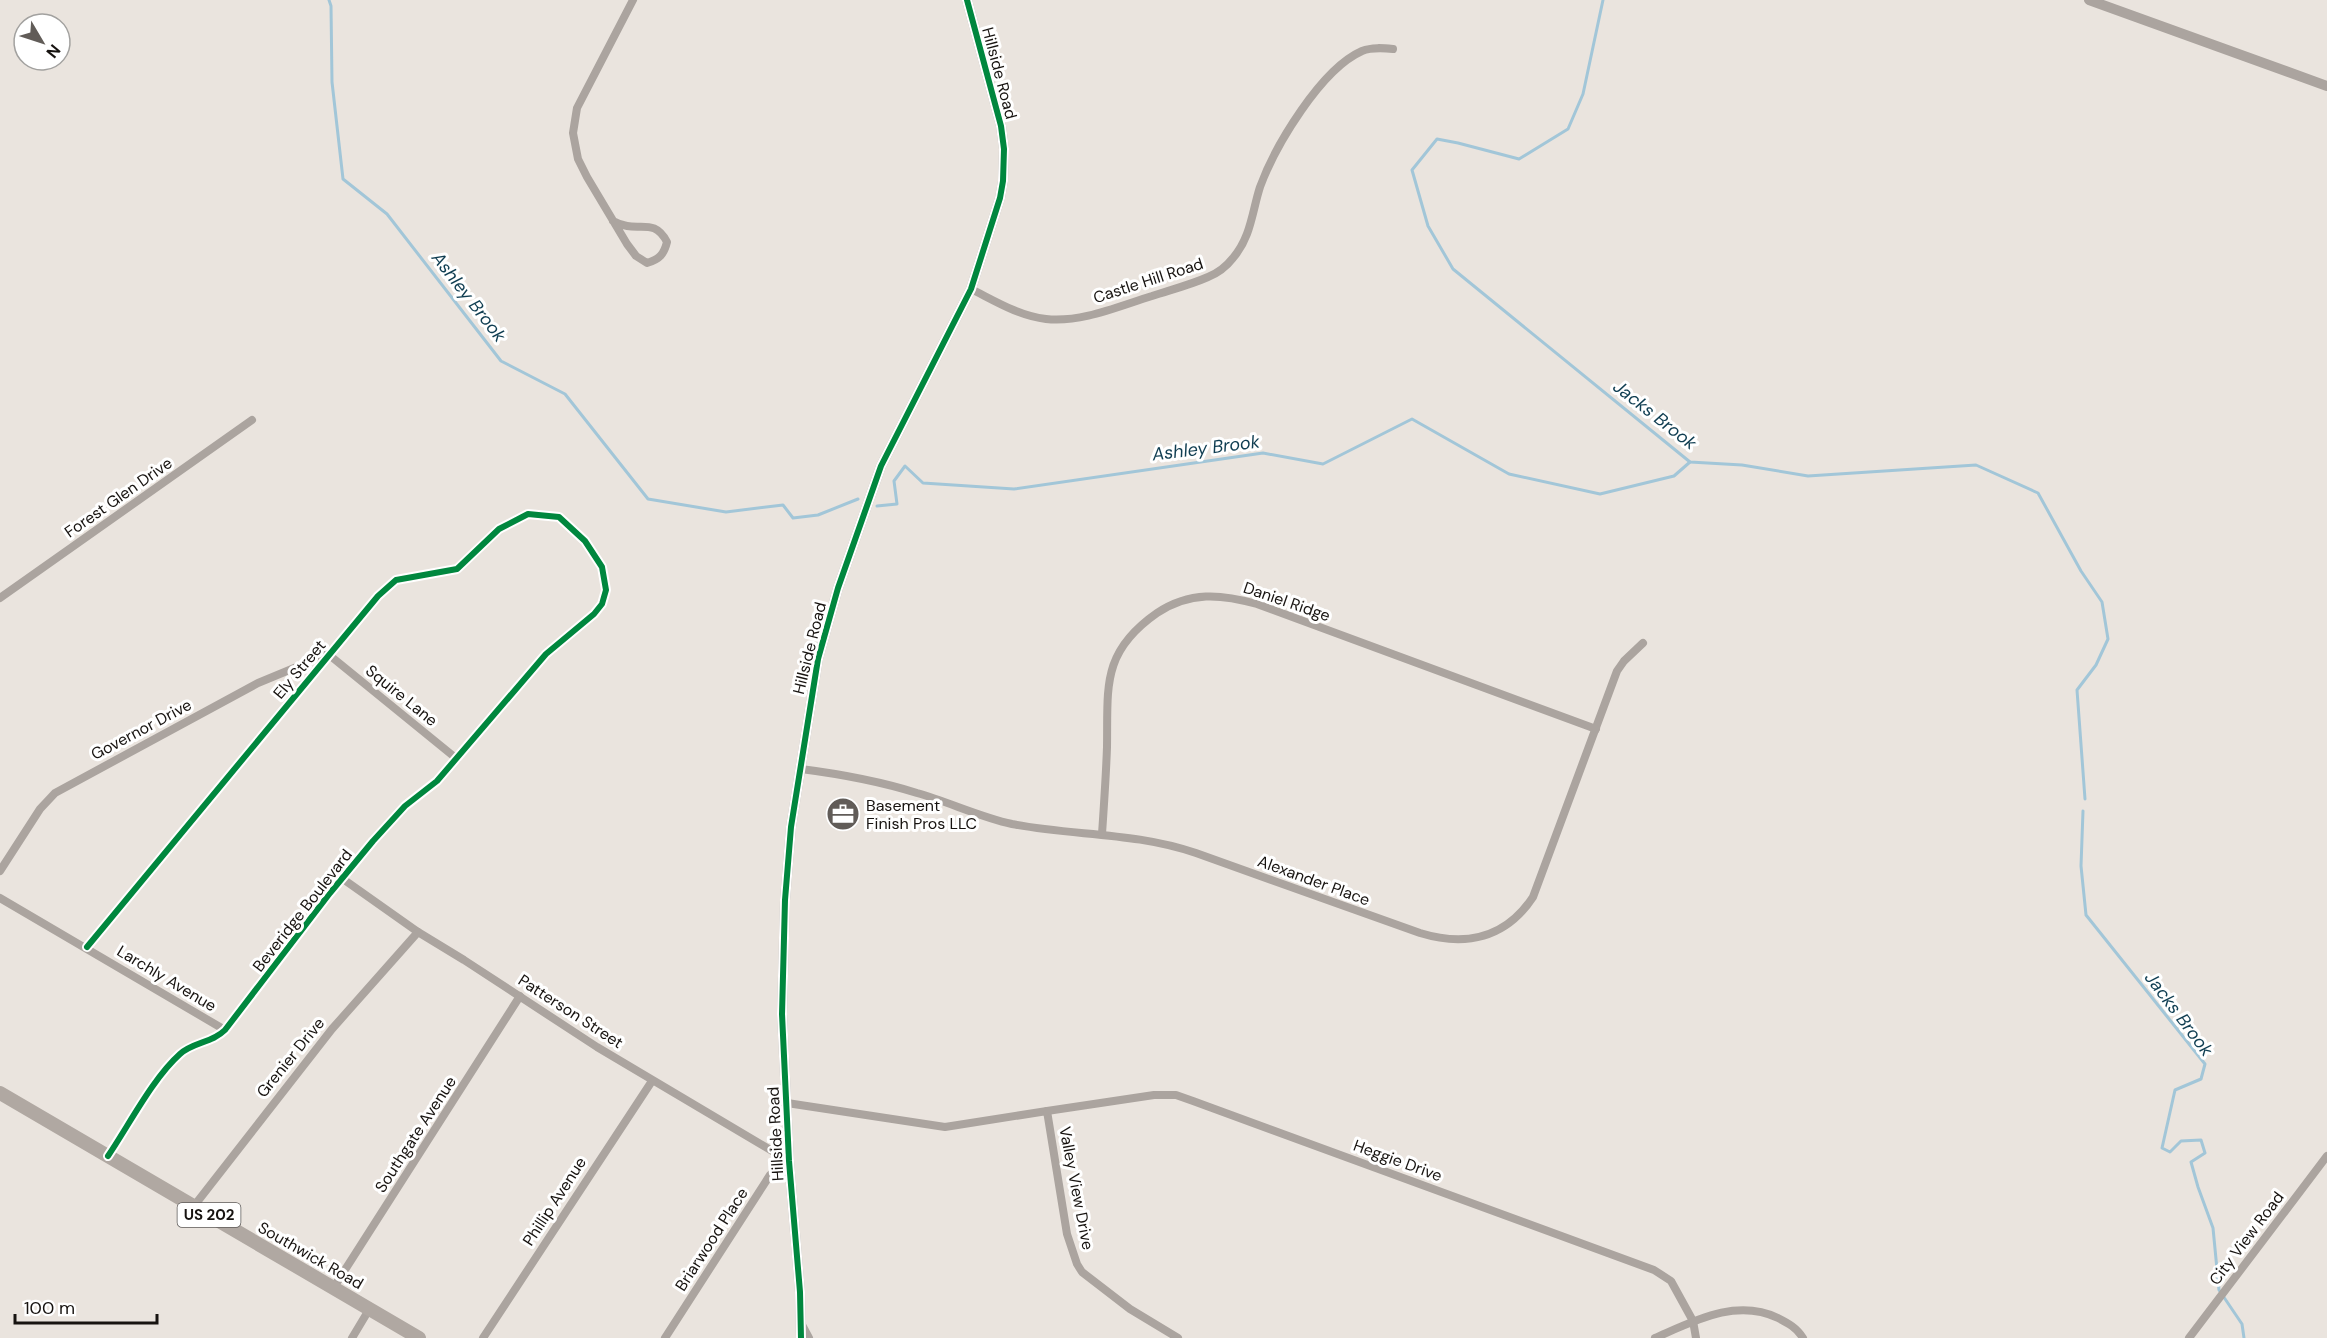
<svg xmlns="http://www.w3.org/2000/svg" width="2327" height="1338" font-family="'DM Sans',sans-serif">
<rect width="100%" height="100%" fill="#eae4de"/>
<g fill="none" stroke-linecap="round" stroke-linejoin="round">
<g stroke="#a2c6d8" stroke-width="3">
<polyline points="329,0 331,6 332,82 343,179 387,214 501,361 565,394 648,499 726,512 783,505 793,518 818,515 858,499"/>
<polyline points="1603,0 1583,94 1568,129 1519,159 1458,143 1437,139 1412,170 1428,226 1453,269 1690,462 1742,465 1808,476 1976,465 2038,493 2081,571 2102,602 2108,639 2096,665 2077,690 2085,799"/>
<polyline points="877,506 897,504 894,481 905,466 923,483 1014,489 1263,453 1323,464 1412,419 1509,474 1600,494 1674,476 1690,462"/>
<polyline points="2083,811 2081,866 2086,915 2205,1064 2201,1079 2175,1090 2162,1148 2170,1152 2181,1141 2201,1140 2205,1153 2191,1162 2198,1187 2213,1228 2219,1290 2242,1324 2244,1338"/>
</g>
<g stroke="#aba49f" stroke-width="8">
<path d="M613,221C637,235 653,215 667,242C664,254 660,259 647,263L636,256L627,244L587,177L578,159L573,133L577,108L633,0"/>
<path d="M971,289C995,301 1019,316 1046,319C1081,323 1119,306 1152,296C1170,290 1190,285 1208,277C1218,273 1226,267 1233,258C1251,237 1252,212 1260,187C1275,146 1321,69 1362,51C1372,47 1383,48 1393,49"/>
<polyline points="0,598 252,420"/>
<path d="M801,769C840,774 879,781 917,793C949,802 980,817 1012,824C1074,836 1135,832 1196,853L1420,933C1466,947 1506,938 1533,897L1617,671L1624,661L1643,643"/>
<path d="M1102,834C1104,805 1106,776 1107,747C1108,687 1101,652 1157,613C1190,591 1221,594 1257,604L1596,729"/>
<polyline points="0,871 40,809 55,793 258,683 328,654 457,759"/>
<polyline points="343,879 418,932 464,960 597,1047 789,1161 770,1175 665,1338"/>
<polyline points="0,898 225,1030"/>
<path d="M87,947L378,596L396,580L457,569L499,529L528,514L559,517L585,541L602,567L606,590L602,604L594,614L546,654L437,781L405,806L373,841L330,893L225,1030C212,1043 193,1042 180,1054C153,1078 129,1125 108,1156"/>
<polyline points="787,1103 945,1127 1047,1111 1067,1234 1077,1264 1082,1272 1130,1309 1178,1338"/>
<polyline points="1047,1111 1154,1095 1176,1095 1193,1101 1654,1270 1671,1281 1693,1321 1696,1338"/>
<polyline points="194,1206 332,1029 418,932"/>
<polyline points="334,1287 520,996"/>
<polyline points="801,1323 809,1338"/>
<polyline points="352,1338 370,1308"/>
<polyline points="483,1338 652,1081"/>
<path d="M1655,1338C1694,1321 1736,1298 1778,1318C1788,1323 1797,1328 1803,1338"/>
<polyline points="2189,1338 2327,1156"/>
</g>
<g stroke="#aba49f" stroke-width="10">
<polyline points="2089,0 2327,86"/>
<polyline points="801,1338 800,1292 789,1161 782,1014 785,900 791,827 818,659 838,588 881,466 971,289 1000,198 1003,181 1004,149 1001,126 967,0"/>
</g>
<polyline stroke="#b0a8a2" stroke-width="14" points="0,1093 419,1338"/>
<g stroke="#fff" stroke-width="10">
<g id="cycleway">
<path d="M87,947L378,596L396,580L457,569L499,529L528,514L559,517L585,541L602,567L606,590L602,604L594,614L546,654L437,781L405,806L373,841L330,893L225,1030C212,1043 193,1042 180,1054C153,1078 129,1125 108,1156"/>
<polyline points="801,1338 800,1292 789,1161 782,1014 785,900 791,827 818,659 838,588 881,466 971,289 1000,198 1003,181 1004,149 1001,126 967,0"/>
</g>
</g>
<use href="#cycleway" stroke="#00873e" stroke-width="6"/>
</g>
<defs>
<g id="office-disc" transform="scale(1.725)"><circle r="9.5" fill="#615c58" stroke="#fff"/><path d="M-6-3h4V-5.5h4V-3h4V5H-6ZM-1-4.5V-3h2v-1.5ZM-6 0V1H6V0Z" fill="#fff"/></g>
</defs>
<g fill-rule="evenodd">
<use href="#office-disc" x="843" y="814"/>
</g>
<g text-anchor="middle" stroke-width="6" stroke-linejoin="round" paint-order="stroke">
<rect fill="#fff" stroke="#5d5a58" stroke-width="1.5" x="177.5" y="1203" width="63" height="24" rx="4.5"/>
<g font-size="15" font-weight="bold" fill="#171310">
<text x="209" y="1220">US 202</text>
</g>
<g font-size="16" fill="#171310" stroke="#fff">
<text transform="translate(1000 73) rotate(75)" y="6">Hillside Road</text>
<text transform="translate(1148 280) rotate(-18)" y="6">Castle Hill Road</text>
<text transform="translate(118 497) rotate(-35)" y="6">Forest Glen Drive</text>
<text transform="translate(1287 601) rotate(19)" y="6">Daniel Ridge</text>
<text transform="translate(809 648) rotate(-76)" y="6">Hillside Road</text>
<text transform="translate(299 669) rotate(-50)" y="6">Ely Street</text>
<text transform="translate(402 695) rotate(39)" y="6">Squire Lane</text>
<text transform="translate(141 729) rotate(-28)" y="6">Governor Drive</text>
<text transform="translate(1314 880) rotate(20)" y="6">Alexander Place</text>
<text transform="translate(302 910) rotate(-52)" y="6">Beveridge Boulevard</text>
<text transform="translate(167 978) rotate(31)" y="6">Larchly Avenue</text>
<text transform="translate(571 1011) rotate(33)" y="6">Patterson Street</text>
<text transform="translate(290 1057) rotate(-51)" y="6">Grenier Drive</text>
<text transform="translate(415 1134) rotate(-57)" y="6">Southgate Avenue</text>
<text transform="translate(775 1134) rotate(-93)" y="6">Hillside Road</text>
<text transform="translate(1398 1160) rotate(20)" y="6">Heggie Drive</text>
<text transform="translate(1077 1188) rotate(79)" y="6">Valley View Drive</text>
<text transform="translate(554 1201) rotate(-57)" y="6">Phillip Avenue</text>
<text transform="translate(2246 1238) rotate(-53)" y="6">City View Road</text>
<text transform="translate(711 1239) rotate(-57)" y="6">Briarwood Place</text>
<text transform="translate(311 1255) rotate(30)" y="6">Southwick Road</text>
</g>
<g font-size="16" fill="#171310" stroke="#fff" text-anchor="start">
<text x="866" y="811">Basement<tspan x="866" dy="18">Finish Pros LLC</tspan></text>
</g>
<g font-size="18" font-style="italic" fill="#0f3d51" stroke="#fff">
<text transform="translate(469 297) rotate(52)" y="6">Ashley Brook</text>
<text transform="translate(1655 415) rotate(38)" y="6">Jacks Brook</text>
<text transform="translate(1206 448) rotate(-7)" y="6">Ashley Brook</text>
<text transform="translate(2179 1014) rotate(53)" y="6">Jacks Brook</text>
</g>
</g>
<g transform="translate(42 42) rotate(129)"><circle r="28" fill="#ffffff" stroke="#a2a19f" stroke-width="1.5"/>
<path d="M0-4.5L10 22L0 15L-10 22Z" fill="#615c58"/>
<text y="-9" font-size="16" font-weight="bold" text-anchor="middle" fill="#171310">N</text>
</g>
<path d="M15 1314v9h142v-9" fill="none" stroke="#171310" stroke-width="3"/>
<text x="24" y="1314" font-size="18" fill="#171310" stroke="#ffffff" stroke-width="4.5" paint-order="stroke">100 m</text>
</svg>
